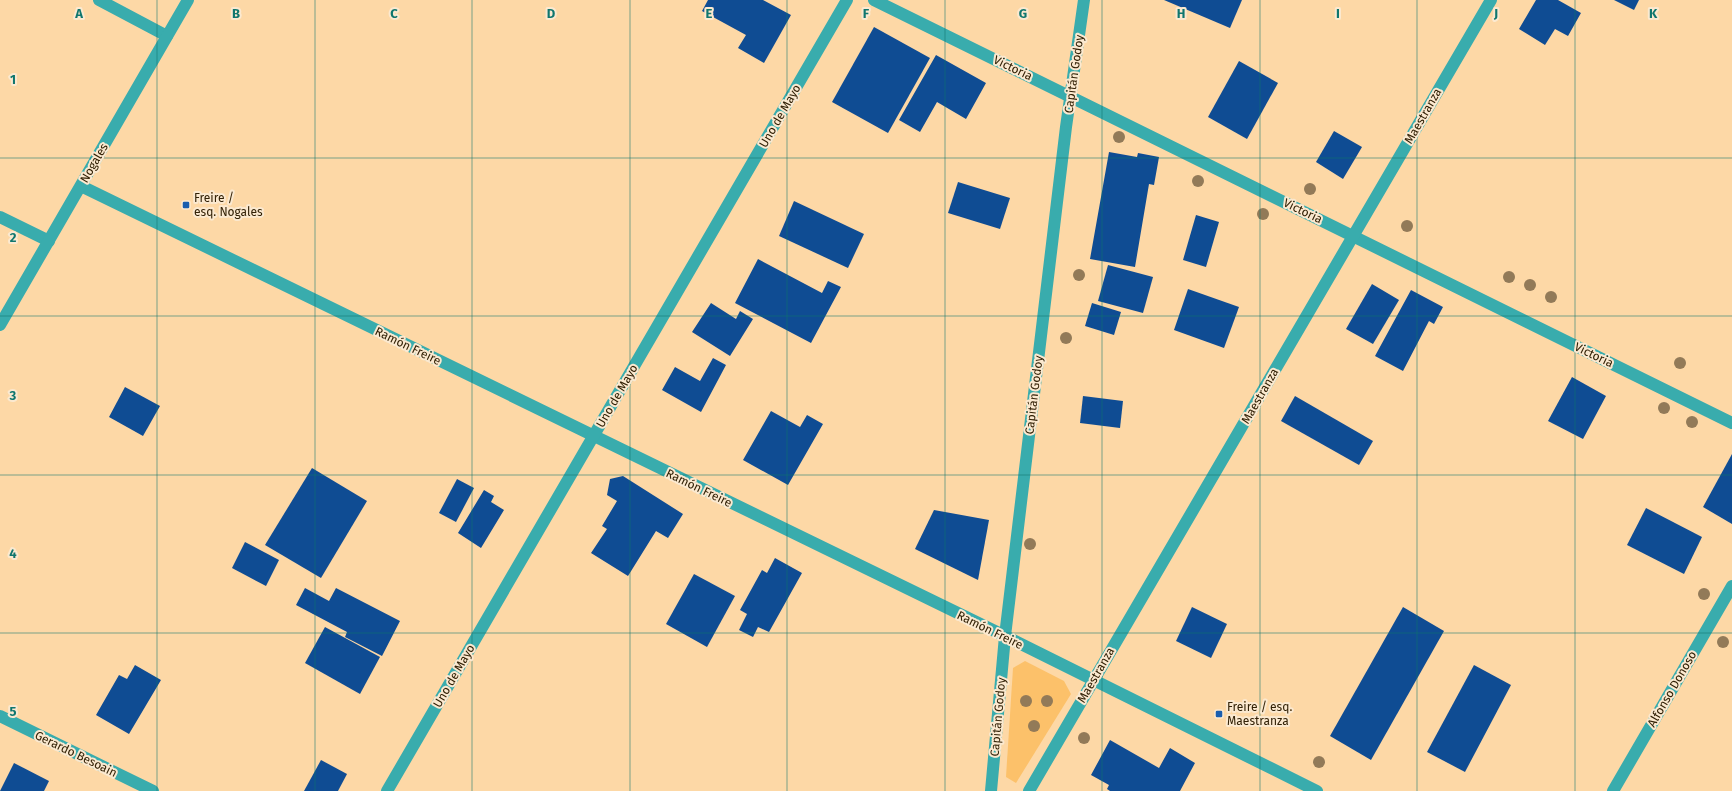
<svg xmlns="http://www.w3.org/2000/svg" width="1732" height="791" font-family="'Fira Sans',sans-serif">
<rect width="100%" height="100%" fill="#fdd8a6"/>
<polygon fill="#fcc16a" points="1025,661 1064,681 1071,694 1016,783 1006,777 1013,668"/>
<g fill="#0f4c93">
<polygon points="708,0 763,0 791,15 764,63 738,48 746,35 702,11"/>
<polygon points="1164,0 1242,0 1230,28"/>
<polygon points="1536,0 1558,0 1581,13 1568,36 1555,29 1545,45 1519,29"/>
<polygon points="1614,0 1639,0 1634,10"/>
<polygon points="874,27 930,58 888,133 832,102"/>
<polygon points="936,55 986,83 966,119 937,102 920,132 899,120"/>
<polygon points="1239,61 1278,83 1247,139 1208,117"/>
<polygon points="1334,131 1362,147 1343,179 1316,162"/>
<polygon points="1109,152 1137,157 1138,153 1159,157 1154,185 1149,184 1135,267 1090,259"/>
<polygon points="958,182 1010,198 1000,229 948,213"/>
<polygon points="794,201 864,234 848,268 779,236"/>
<polygon points="1196,215 1219,222 1206,267 1183,260"/>
<polygon points="758,259 822,293 828,281 841,287 811,343 735,303"/>
<polygon points="1108,265 1153,277 1143,313 1098,301"/>
<polygon points="1372,284 1399,300 1373,344 1346,329"/>
<polygon points="1188,289 1239,307 1224,348 1174,330"/>
<polygon points="1411,290 1443,307 1434,324 1429,321 1403,371 1375,356"/>
<polygon points="711,303 736,319 740,311 753,319 730,356 692,332"/>
<polygon points="1092,303 1121,312 1114,335 1085,326"/>
<polygon points="713,358 726,365 701,412 662,390 675,367 700,381"/>
<polygon points="1572,377 1606,396 1583,439 1548,421"/>
<polygon points="125,387 160,406 143,436 109,417"/>
<polygon points="1083,396 1123,401 1120,428 1080,423"/>
<polygon points="1295,396 1373,441 1359,465 1281,421"/>
<polygon points="771,411 800,427 807,415 823,424 788,485 743,460"/>
<polygon points="1732,454 1732,524 1703,507"/>
<polygon points="312,468 367,501 321,578 265,545"/>
<polygon points="623,476 683,514 668,538 656,531 628,576 591,553 607,529 602,526 617,501 607,495 610,479"/>
<polygon points="457,479 474,488 456,522 439,513"/>
<polygon points="484,490 494,496 491,502 504,510 481,548 458,533"/>
<polygon points="1646,508 1702,537 1684,574 1627,545"/>
<polygon points="934,510 989,520 978,580 915,549"/>
<polygon points="245,542 279,560 266,586 232,568"/>
<polygon points="775,558 802,573 769,632 758,627 753,637 739,630 747,614 740,610 762,570 767,573"/>
<polygon points="694,574 735,596 707,647 666,624"/>
<polygon points="305,588 329,601 336,588 400,621 382,656 345,637 347,632 296,605"/>
<polygon points="1192,607 1227,624 1211,658 1176,641"/>
<polygon points="1403,607 1444,631 1371,760 1330,736"/>
<polygon points="325,627 380,657 360,694 305,663"/>
<polygon points="135,665 161,680 129,734 96,715 119,675 127,679"/>
<polygon points="1474,665 1511,685 1465,772 1427,752"/>
<polygon points="1110,740 1159,768 1170,748 1195,763 1180,791 1110,791 1107,789 1109,785 1091,775"/>
<polygon points="321,760 347,774 338,791 304,791"/>
<polygon points="14,763 49,781 44,791 0,791"/>
</g>
<g fill="none" stroke-linecap="round" stroke-linejoin="round">
<g stroke="#39acad" stroke-width="12">
<polyline points="99,0 167,36"/>
<polyline points="874,0 1732,423"/>
<polyline points="81,186 1005,636 1317,791"/>
<polyline points="0,217 49,241"/>
<polyline points="0,325 188,0"/>
<polyline points="0,716 153,791"/>
<polyline points="387,791 847,0"/>
<polyline points="991,791 1005,636 1066,127 1084,0"/>
<polyline points="1029,791 1491,0"/>
<polyline points="1613,791 1732,586"/>
</g>
</g>
<g fill="#927a58">
<circle cx="1119" cy="137" r="6"/>
<circle cx="1198" cy="181" r="6"/>
<circle cx="1310" cy="189" r="6"/>
<circle cx="1263" cy="214" r="6"/>
<circle cx="1407" cy="226" r="6"/>
<circle cx="1079" cy="275" r="6"/>
<circle cx="1509" cy="277" r="6"/>
<circle cx="1530" cy="285" r="6"/>
<circle cx="1551" cy="297" r="6"/>
<circle cx="1066" cy="338" r="6"/>
<circle cx="1680" cy="363" r="6"/>
<circle cx="1664" cy="408" r="6"/>
<circle cx="1692" cy="422" r="6"/>
<circle cx="1030" cy="544" r="6"/>
<circle cx="1704" cy="594" r="6"/>
<circle cx="1723" cy="642" r="6"/>
<circle cx="1026" cy="701" r="6"/>
<circle cx="1047" cy="701" r="6"/>
<circle cx="1034" cy="726" r="6"/>
<circle cx="1084" cy="738" r="6"/>
<circle cx="1319" cy="762" r="6"/>
</g>
<path fill="none" stroke="#0f766e" stroke-width="1" stroke-opacity="0.55" d="M157,0V791M315,0V791M472,0V791M630,0V791M787,0V791M945,0V791M1102,0V791M1260,0V791M1417,0V791M1575,0V791M0,158H1732M0,316H1732M0,475H1732M0,633H1732"/>
<g fill="#1a5eae" stroke="#fbe9d0" stroke-width="1.5">
<rect x="182" y="201" width="8" height="8" rx="2"/>
<rect x="1215" y="710" width="8" height="8" rx="2"/>
</g>
<g text-anchor="middle" stroke-width="4" stroke-linejoin="round" paint-order="stroke">
<g font-size="12" fill="#322106" stroke="#fbe9d0">
<text transform="translate(1013 68) rotate(26)" y="4">Victoria</text>
<text transform="translate(1074 74) rotate(-82)" y="4">Capitán Godoy</text>
<text transform="translate(780 116) rotate(-60)" y="4">Uno de Mayo</text>
<text transform="translate(1423 116) rotate(-60)" y="4">Maestranza</text>
<text transform="translate(94 163) rotate(-60)" y="4">Nogales</text>
<text transform="translate(1303 211) rotate(26)" y="4">Victoria</text>
<text transform="translate(408 346) rotate(26)" y="4">Ramón Freire</text>
<text transform="translate(1594 355) rotate(26)" y="4">Victoria</text>
<text transform="translate(1034 395) rotate(-83)" y="4">Capitán Godoy</text>
<text transform="translate(617 396) rotate(-60)" y="4">Uno de Mayo</text>
<text transform="translate(1260 396) rotate(-60)" y="4">Maestranza</text>
<text transform="translate(699 488) rotate(26)" y="4">Ramón Freire</text>
<text transform="translate(990 630) rotate(26)" y="4">Ramón Freire</text>
<text transform="translate(1096 675) rotate(-60)" y="4">Maestranza</text>
<text transform="translate(454 676) rotate(-60)" y="4">Uno de Mayo</text>
<text transform="translate(1672 689) rotate(-60)" y="4">Alfonso Donoso</text>
<text transform="translate(998 717) rotate(-85)" y="4">Capitán Godoy</text>
<text transform="translate(76 754) rotate(26)" y="4">Gerardo Besoain</text>
</g>
<g font-size="12" fill="#322106" stroke="#fbe9d0" text-anchor="start">
<text x="194" y="202">Freire /<tspan x="194" dy="14">esq. Nogales</tspan></text>
<text x="1227" y="711">Freire / esq.<tspan x="1227" dy="14">Maestranza</tspan></text>
</g>
</g>
<g font-size="13" text-anchor="middle" font-weight="bold" fill="#0f766e" stroke="#fbe9d0" stroke-width="4" stroke-linejoin="round" paint-order="stroke">
<text x="79" y="18">A</text>
<text x="236" y="18">B</text>
<text x="394" y="18">C</text>
<text x="551" y="18">D</text>
<text x="709" y="18">E</text>
<text x="866" y="18">F</text>
<text x="1023" y="18">G</text>
<text x="1181" y="18">H</text>
<text x="1338" y="18">I</text>
<text x="1496" y="18">J</text>
<text x="1653" y="18">K</text>
<text x="13" y="84">1</text>
<text x="13" y="242">2</text>
<text x="13" y="400">3</text>
<text x="13" y="558">4</text>
<text x="13" y="716">5</text>
</g>
</svg>
